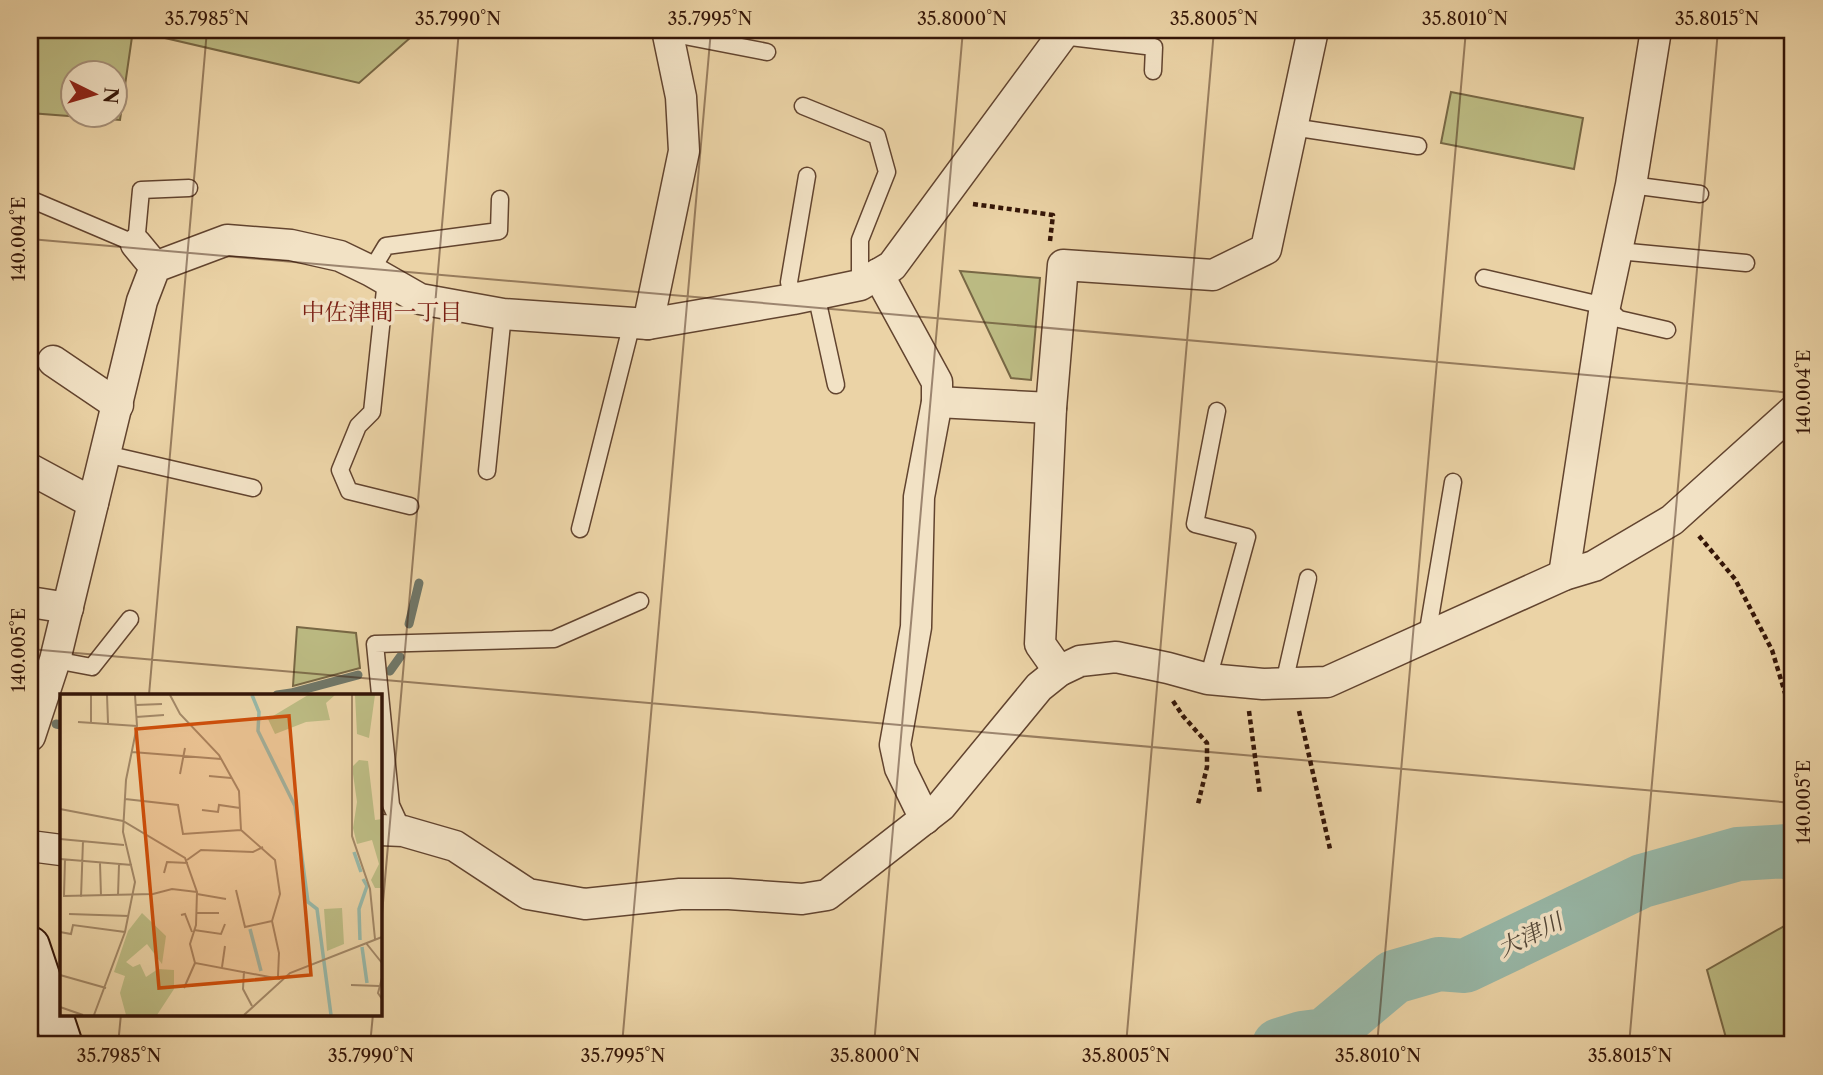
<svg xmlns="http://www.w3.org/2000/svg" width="1823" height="1075" font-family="'Libre Caslon Text','Noto Serif JP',serif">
<rect width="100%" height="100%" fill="#ebd3a6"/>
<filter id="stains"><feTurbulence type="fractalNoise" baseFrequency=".00286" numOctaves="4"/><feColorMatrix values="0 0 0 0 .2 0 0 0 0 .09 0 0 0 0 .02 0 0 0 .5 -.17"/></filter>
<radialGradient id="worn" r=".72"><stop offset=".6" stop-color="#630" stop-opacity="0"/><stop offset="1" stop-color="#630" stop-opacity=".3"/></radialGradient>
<g fill="#bcbb83" stroke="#786845" stroke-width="2" fill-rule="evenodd">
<path d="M30,30H133L120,120L30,113ZM74,74H116V116H74Z"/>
<polygon points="178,30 419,30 359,83 165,38"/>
<polygon points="1451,92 1583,118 1574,169 1441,143"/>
<polygon points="960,271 1040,278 1031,380 1011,378"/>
<polygon points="297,627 356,633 360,668 293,686"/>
<polygon points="1793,921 1793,1045 1728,1045 1707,970"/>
</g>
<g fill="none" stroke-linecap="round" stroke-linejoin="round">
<g stroke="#707768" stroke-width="9">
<polyline points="409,624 419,583"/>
<polyline points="390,671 400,657"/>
<polyline points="277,695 291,693 358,675"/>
<polyline points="56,724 61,725"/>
</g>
<polyline stroke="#98b8a8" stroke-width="54" points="1279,1045 1302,1038 1325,1035 1394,977 1439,964 1465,966 1642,881 1738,854 1789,851 1793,854"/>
<g stroke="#62442f" stroke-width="19">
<g id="lane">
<polyline points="669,33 767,52"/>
<polyline points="1062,36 1154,47 1153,71"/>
<polyline points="803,106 877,136 887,172 860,240 860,285"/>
<polyline points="1292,127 1418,146"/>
<polyline points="1631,185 1700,194"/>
<polyline points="30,199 136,244 141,190 189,188"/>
<polyline points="1618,251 1746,263"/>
<polyline points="371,271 386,246 499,231 500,199"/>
<polyline points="1484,278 1605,306 1619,319 1667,330"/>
<polyline points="386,280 372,412 358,426 340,470 349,491 410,506"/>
<polyline points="816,294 836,385"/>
<polyline points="793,299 789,282 807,176"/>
<polyline points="106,454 253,488"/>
<polyline points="487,471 503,314"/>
<polyline points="580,529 632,323"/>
<polyline points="1427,636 1453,482"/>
<polyline points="55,660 92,667 130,619"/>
<polyline points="1208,679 1247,537 1195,524 1217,411"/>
<polyline points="1284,683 1308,578"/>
<polyline points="403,831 391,805 375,644 554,639 640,601"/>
</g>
</g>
<g stroke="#62442f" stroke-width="33">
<g id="street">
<polyline points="136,244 155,267"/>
<polyline points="878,274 937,382 937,402 919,497 916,627 895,745 900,768 925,819"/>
<polyline points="648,324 684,151 681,97 667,30"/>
<polyline points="53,361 118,405"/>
<polyline points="937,402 1051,408"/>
<polyline points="30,469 93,503"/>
<polyline points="1564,575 1605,306 1631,185 1656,30"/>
<polyline points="30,602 68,608"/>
<polyline points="1059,671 1040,644 1051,408 1063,265 1213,275 1266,249 1313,30"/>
<polyline points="30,736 55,660 142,301 155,267 227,240 291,245 340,256 371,271 420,299 503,314 648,324 793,299 860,285 892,266 1066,30"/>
<polyline points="380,830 403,831 455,846 528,894 585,904 680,894 729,894 802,899 827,895 941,806 1039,687 1059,671 1080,661 1116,657 1168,668 1208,679 1263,684 1327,682 1564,575 1594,566 1672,520 1793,411"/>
<polyline points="30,846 61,850"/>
</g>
</g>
<g stroke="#341507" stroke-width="42">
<polyline id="secondary" points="30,946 63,1045"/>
</g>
<g stroke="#341507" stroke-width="4.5" stroke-dasharray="5 3.5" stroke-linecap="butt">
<polyline points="973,204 1053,215 1050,241"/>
<polyline points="1699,536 1735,579 1772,650 1785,693"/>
<polyline points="1173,701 1183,716 1207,743 1207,767 1198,804"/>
<polyline points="1249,711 1260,795"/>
<polyline points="1299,711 1330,849"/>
</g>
<use href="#lane" stroke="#f2e2c5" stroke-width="16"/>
<use href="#street" stroke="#f2e2c5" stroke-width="30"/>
<use href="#secondary" stroke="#f2e2c5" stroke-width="38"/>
</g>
<path fill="none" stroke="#341507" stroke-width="2" stroke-opacity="0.45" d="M30,239L1793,393M30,649L1793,803M149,695L207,30M380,937L459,30M118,1045L121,1014M370,1045L373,1014M622,1045L711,30M874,1045L963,30M1126,1045L1214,30M1377,1045L1466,30M1629,1045L1718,30"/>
<g text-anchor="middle" stroke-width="7" stroke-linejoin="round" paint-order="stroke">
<g font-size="23" fill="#7a1f14" stroke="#f2e2c5">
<text x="382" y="320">中佐津間一丁目</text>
</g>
<g font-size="23" font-style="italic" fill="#524637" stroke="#f2e2c5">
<text transform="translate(1530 935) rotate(-26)" y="8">大津川</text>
</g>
</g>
<g transform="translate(60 694)">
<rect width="322" height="322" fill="#ebd3a6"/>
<path d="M248,1H275L266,9L270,26L246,28L215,40L208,25ZM295,1H315L309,44L297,40ZM299,66L308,67L315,126L322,125V194H315L311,186L319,170L312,146L297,150L293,134L297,108L292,73ZM282,214L284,250L267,257L264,215ZM82,219L106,242L102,270L87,250L66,268L73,273L80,270L86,283L98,275L114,276V295L97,321H66L60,299L65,282L54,278L68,237Z" fill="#bcbb83"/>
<path fill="none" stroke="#98b8a8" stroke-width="3.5" d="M192,1L199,18L198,37L235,112L248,208L257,215L271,321M294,158L301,178M190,235L201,277M300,246L299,215L307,192L303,185M302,253L307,289"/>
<path fill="none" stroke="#a28766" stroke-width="2" d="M47,1L48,29M110,1L120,20L159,61L179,97L181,136L215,166L220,200L212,227L219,259L218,282M292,1V142L310,195L315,245M76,11L102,10M76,23L104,21M18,28L77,32M31,28V1M72,58L161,65M120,80L125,54M149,82L171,84M65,105L118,111L123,140L181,136M0,115L63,127L125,164L137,198L136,231L130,250L135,269L220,285M142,116L158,118L159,111L180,114M0,145L64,151M0,165L72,171M5,165L4,202L93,200L112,195L137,198M127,166L141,156L193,158L203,153M40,169L41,202M104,179L107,168L128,169M176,196L185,233L212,227M137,200L166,205M58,201L59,171M21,203L23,147M137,219H159M9,220L69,222M121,221L125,220L132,238M134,236L161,240L165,230M0,238L11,240L13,231L65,238M306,249L322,269M162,273L165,252M184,277L183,295L192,312M0,281L46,294M322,284L318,299L322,305M291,291L319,292M124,294L135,269M0,313L23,321M34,321L65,238L75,188L63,138L66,86L77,32L75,1M184,321L230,279L322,243"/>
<path fill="#cd4f0b" fill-opacity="0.15" stroke="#cd4f0b" stroke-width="3.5" d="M229,22L251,281L99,294L76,35Z"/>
<rect width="322" height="322" fill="none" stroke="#341507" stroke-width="3.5"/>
</g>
<rect width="1823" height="1075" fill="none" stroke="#ebd3a6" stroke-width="77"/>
<g transform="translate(94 94) rotate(95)"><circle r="33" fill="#f2e2c5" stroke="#a69079" stroke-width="2"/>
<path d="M0-5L12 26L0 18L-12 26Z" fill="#8f2418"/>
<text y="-10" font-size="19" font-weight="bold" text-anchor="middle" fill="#341507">N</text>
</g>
<rect x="38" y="38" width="1746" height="998" fill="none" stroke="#341507" stroke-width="2.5"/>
<g font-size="18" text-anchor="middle" fill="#341507">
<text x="207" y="25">35.7985°N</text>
<text x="458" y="25">35.7990°N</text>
<text x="710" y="25">35.7995°N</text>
<text x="962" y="25">35.8000°N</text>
<text x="1214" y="25">35.8005°N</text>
<text x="1465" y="25">35.8010°N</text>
<text x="1717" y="25">35.8015°N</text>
<text transform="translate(19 239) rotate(-90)" y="6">140.004°E</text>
<text transform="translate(1804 392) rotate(-90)" y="6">140.004°E</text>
<text transform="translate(19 650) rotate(-90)" y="6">140.005°E</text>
<text transform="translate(1804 802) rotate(-90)" y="6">140.005°E</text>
<text x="119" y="1062">35.7985°N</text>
<text x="371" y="1062">35.7990°N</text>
<text x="623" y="1062">35.7995°N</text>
<text x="875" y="1062">35.8000°N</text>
<text x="1126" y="1062">35.8005°N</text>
<text x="1378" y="1062">35.8010°N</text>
<text x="1630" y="1062">35.8015°N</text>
</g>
<rect width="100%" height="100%" filter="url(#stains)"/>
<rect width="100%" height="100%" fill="url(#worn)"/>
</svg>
